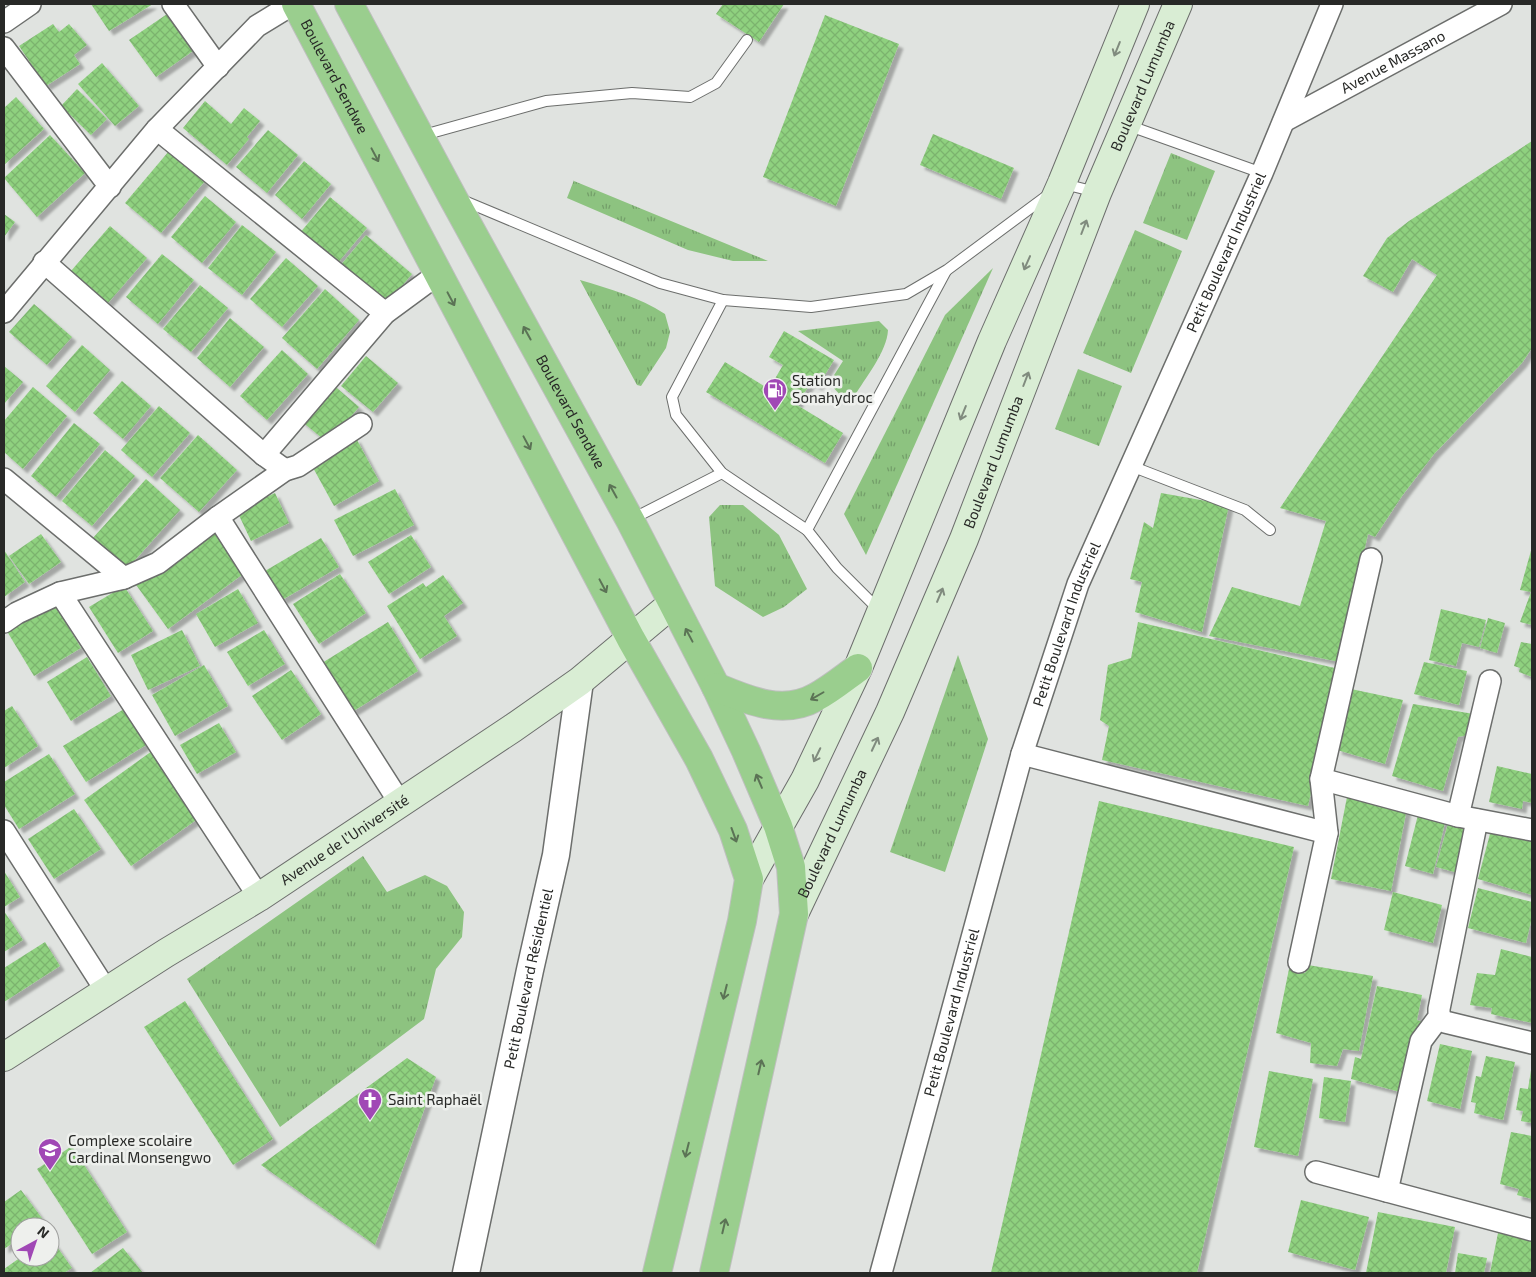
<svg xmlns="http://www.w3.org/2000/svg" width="1536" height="1277" font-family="'Exo 2',sans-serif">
<defs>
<pattern id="grass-tufts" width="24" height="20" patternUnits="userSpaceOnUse" patternTransform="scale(1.25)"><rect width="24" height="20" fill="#8dc380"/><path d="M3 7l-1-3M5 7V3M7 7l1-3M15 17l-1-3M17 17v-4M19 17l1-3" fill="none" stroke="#739e69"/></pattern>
<pattern id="building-cross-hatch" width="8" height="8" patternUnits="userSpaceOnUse" patternTransform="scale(1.25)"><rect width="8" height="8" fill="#8fd17f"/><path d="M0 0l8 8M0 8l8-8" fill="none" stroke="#7bb36e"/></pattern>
<filter id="shadow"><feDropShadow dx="4.5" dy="4.5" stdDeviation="1" flood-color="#0004"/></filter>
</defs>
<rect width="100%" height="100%" fill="#e0e3e0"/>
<g fill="url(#grass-tufts)">
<polygon points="1171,153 1215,171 1187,240 1143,223"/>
<polygon points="574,180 574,181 768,261 733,261 688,250 567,198"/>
<polygon points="1135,230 1182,251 1131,373 1083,353"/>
<polygon points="993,268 866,555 844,514 945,315"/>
<path d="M580,280C610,289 639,297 665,314L670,332L666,348L641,386L637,385Z"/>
<path d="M879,321L888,330C887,352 865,378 854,397L844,399L829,383L843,361L798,331Z"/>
<polygon points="1078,369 1122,386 1099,446 1055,429"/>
<polygon points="720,505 743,505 779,535 807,589 784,607 763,617 715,586 709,517"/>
<polygon points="958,655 988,739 945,872 890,852"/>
<polygon points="363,856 387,892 425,875 447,886 464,912 462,937 436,969 424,1019 280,1127 187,979"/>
</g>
<g fill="url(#building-cross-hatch)" filter="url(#shadow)">
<polygon points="91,4 153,4 109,31"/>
<polygon points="723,4 784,4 759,42 716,14"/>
<polygon points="173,10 200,46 156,77 129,40"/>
<polygon points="825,15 899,44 836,206 763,177"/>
<polygon points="53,24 59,32 69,24 87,45 74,55 80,64 46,86 19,46"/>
<polygon points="102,63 139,106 115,126 78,84"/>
<polygon points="77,89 107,119 91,135 61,106"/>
<polygon points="16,97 44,129 4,165 4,108"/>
<polygon points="205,101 231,124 244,108 260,121 247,137 249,139 227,165 183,128"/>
<polygon points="268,130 298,155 267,193 236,167"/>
<polygon points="933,134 1014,168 1001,199 920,165"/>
<polygon points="50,135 85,173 37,217 4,178"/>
<polygon points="1532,141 1532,348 1522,363 1434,454 1402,496 1375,537 1368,534 1340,662 1209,636 1232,587 1300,606 1326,521 1280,508 1437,275 1412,259 1393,292 1363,276 1387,238 1409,221"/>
<polygon points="169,151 205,181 161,233 125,203"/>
<polygon points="304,161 331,184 302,219 275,195"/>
<polygon points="205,196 236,222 202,263 171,237"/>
<polygon points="330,197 367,228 336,265 299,234"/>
<polygon points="4,214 15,222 4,237"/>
<polygon points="242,225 276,252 242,295 208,268"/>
<polygon points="110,226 147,258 108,303 71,271"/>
<polygon points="366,235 412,274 386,305 340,266"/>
<polygon points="162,254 194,280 158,324 126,297"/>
<polygon points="286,258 318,286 282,327 250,299"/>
<polygon points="200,285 228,308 191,352 163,329"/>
<polygon points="325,289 359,320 317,369 282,338"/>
<polygon points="34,304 72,337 47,365 9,332"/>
<polygon points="230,318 264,347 230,387 197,358"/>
<polygon points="784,331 834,360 818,386 811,382 797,405 843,433 825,463 706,392 725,362 769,389 783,365 769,357"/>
<polygon points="82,345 110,370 75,412 46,386"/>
<polygon points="282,350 308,374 267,420 240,396"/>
<polygon points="366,356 398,383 373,412 341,386"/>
<polygon points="4,366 23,382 4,404"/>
<polygon points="122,381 151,406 123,439 93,413"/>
<polygon points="331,383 359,407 328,443 300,420"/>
<polygon points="33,387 67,416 23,469 4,452 4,421"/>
<polygon points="159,406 190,433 152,477 121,450"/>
<polygon points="74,423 100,444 56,497 31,476"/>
<polygon points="198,435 237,470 199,512 160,478"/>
<polygon points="356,438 379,481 334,506 311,464"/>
<polygon points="105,450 135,476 92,526 62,501"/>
<polygon points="146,479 180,510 126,570 92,539"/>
<polygon points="395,489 414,525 353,556 334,520"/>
<polygon points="275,493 289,523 251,541 237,511"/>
<polygon points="1161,493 1229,505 1202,632 1135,612 1142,582 1130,579 1144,522 1153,528"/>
<polygon points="212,525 246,572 168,629 134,582"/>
<polygon points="41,534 61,562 29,584 9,556"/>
<polygon points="411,535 431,567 389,594 368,562"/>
<polygon points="321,538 339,567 282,600 265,571"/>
<polygon points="1532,547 1532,625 1520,622 1531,592 1520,590"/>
<polygon points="4,550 25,582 4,597"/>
<polygon points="340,574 366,613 319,644 293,604"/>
<polygon points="443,575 463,603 444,616 457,636 420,659 387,606 423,583 426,587"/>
<polygon points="124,586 153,631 118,653 89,607"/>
<polygon points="238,589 258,623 215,647 196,614"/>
<polygon points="52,600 81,648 34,676 5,628"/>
<polygon points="1441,609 1486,620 1479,647 1462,643 1456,666 1429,660"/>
<polygon points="1488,618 1505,623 1497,653 1480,648"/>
<polygon points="388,622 418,671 352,712 322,663"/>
<polygon points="1138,622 1339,669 1308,806 1102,760 1109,726 1100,720 1108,665 1131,658"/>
<polygon points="182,630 200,666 148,690 131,655"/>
<polygon points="264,630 285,664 248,686 227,652"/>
<polygon points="1521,642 1532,644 1532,677 1519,672 1520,668 1514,666"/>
<polygon points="87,657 111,696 71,721 47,682"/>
<polygon points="1424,662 1467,671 1459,705 1414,694"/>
<polygon points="204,665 228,706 175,736 152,695"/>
<polygon points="291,670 321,714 282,740 252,696"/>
<polygon points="1351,689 1403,700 1385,764 1337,750"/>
<polygon points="1413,704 1474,714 1473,734 1458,737 1443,791 1392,776"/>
<polygon points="12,706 38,746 4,768 4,711"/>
<polygon points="124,709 146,745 86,782 63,746"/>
<polygon points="219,723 236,752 197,774 180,745"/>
<polygon points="152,751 199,818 131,866 84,800"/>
<polygon points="49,754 75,794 19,829 4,805 4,782"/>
<polygon points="1497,766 1532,774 1532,803 1523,801 1522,809 1489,802"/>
<polygon points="1347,797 1407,808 1391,891 1331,879"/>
<polygon points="1099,801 1294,847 1197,1273 991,1273"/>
<polygon points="74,809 101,849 54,879 28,839"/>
<polygon points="1419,811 1446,818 1433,874 1405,866"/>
<polygon points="1449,820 1470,826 1458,873 1436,867"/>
<polygon points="1491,830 1532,839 1532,895 1478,879"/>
<polygon points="4,871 20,897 4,907"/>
<polygon points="1478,888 1532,902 1532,917 1526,943 1468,928"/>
<polygon points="1393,892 1442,905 1433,943 1384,930"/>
<polygon points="4,911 23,940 4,952"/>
<polygon points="45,942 60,966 4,1002 4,968"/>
<polygon points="1501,949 1532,957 1532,1023 1491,1014 1492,1008 1470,1005 1477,973 1495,975"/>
<polygon points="1308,965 1373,976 1359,1051 1343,1049 1337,1066 1310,1063 1311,1043 1276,1033 1289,969 1305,973"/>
<polygon points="1377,986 1422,995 1417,1020 1423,1022 1404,1093 1351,1079 1355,1057 1361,1059"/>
<polygon points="185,1001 273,1139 233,1165 144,1027"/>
<polygon points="1440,1044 1472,1051 1460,1109 1427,1101"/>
<polygon points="1486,1056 1515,1062 1503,1120 1474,1113 1476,1103 1471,1102 1476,1076 1481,1077"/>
<polygon points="407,1058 436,1077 375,1245 261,1165"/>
<polygon points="1531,1070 1532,1070 1532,1123 1521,1121 1523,1111 1516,1110 1520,1088 1528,1089"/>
<polygon points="1269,1071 1313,1079 1298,1156 1254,1147"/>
<polygon points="1324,1077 1351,1081 1345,1122 1319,1118"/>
<polygon points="1511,1132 1532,1136 1532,1199 1517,1195 1519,1189 1500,1184"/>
<polygon points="72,1146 127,1232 92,1254 37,1169"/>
<polygon points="21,1190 44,1221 36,1227 20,1227 20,1238 4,1249 4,1202"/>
<polygon points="1301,1200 1369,1217 1355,1270 1288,1252"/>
<polygon points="1378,1212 1455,1227 1446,1273 1366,1273"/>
<polygon points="1498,1233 1532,1240 1532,1273 1490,1273"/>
<polygon points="50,1237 72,1268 64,1273 4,1273 4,1269 21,1257 50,1257"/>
<polygon points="123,1248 143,1273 90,1273"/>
<polygon points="1458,1253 1487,1258 1484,1273 1455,1273"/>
</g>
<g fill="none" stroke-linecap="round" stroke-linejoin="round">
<g stroke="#6c6e6c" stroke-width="12">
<g id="service">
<polyline points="1127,125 1262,173"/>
<polyline points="420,136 546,101 632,93 690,97 716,83 747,40"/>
<polyline points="1064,184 1096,192"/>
<polyline points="462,200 660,283 723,300 811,307 906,294 947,270 1048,195"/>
<polyline points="723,300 672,397 676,415 722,473 807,530 837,568 879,610"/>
<polyline points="1131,466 1245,510 1270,530"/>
<polyline points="632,519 722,473"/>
<polyline points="807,530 946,271"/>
</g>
</g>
<g stroke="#6c6e6c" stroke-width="24">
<g id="minor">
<polyline points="173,4 218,67"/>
<polyline points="4,22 30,4"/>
<polyline points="4,48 110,187"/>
<path id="s1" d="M1284,121L1501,4"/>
<polyline points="157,129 385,313"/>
<polyline points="44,262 264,455 285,470"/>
<polyline points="4,312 157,129 257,26 293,4"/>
<polyline points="264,455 385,313 438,274"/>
<polyline points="4,479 124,578"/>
<polyline points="218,517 400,803"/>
<polyline points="60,593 259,897"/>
<polyline points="4,622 17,613 60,593 124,578 158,563 218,517 285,470 298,466 361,424"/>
<polyline points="1022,754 1327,833"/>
<polyline points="1321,779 1458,816 1532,830"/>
<polyline points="1458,816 1490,681"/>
<polyline points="4,831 107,992"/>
<polyline points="1299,962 1327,833 1321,779 1371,559"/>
<polyline points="1439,1017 1445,1022 1532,1043"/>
<polyline points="1316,1172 1532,1230"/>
<polyline points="1387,1191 1421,1041 1439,1017 1439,1009 1477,820"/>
<path id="s2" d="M881,1273L1022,754L1078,584L1262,173L1332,4"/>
</g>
</g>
<g stroke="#6c6e6c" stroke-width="29">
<g id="tertiary">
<path id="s3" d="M466,1273L530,970L556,855L580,681"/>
</g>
</g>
<g stroke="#6c6e6c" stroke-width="30">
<g id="secondary">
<polyline points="749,879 805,780 858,668 992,341 1062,183 1135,4"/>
<path id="s4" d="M794,914L890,712L964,539L1097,193L1178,4"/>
<path id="s5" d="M4,1057L166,953L259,897L513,728L580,681L672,604"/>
</g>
</g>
<g stroke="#bebfbe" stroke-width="30">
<g id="trunk">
<path id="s6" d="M296,4L631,639L699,759L733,830L749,879L742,921L657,1273"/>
<path id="s7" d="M349,4L452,196L630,520L716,687L746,751L778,826L791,867L794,914L714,1273"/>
<path d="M716,687C747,700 783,716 816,697C831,689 844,678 858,668"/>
</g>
</g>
<use href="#service" stroke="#fff" stroke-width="10"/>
<use href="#minor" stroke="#fff" stroke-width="21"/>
<use href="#tertiary" stroke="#fff" stroke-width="26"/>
<use href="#secondary" stroke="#d9edd4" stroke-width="28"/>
<use href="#trunk" stroke="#9ace8e" stroke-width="28"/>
</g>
<defs><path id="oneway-shaft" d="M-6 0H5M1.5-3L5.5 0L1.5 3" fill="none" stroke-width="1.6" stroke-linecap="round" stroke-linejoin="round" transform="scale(1.25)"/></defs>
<g stroke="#808b7e">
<use href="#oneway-shaft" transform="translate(1117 49) rotate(112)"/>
<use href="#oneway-shaft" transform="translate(1084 227) rotate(-69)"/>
<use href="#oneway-shaft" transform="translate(1027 263) rotate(114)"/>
<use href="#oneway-shaft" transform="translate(1026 379) rotate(-69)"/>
<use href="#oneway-shaft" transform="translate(963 413) rotate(112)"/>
<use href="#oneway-shaft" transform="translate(940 595) rotate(-67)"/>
<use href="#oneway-shaft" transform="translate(875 744) rotate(-65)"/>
<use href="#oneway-shaft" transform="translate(817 755) rotate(116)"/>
</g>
<g stroke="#5b7355">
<use href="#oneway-shaft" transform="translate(375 155) rotate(62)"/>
<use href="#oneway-shaft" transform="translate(451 299) rotate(62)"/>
<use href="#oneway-shaft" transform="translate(527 333) rotate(-119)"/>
<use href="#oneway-shaft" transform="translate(527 443) rotate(62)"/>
<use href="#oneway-shaft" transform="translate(613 491) rotate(-119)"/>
<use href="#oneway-shaft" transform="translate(603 586) rotate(62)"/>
<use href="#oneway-shaft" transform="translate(689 635) rotate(-118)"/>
<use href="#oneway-shaft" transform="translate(817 696) rotate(150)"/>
<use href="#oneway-shaft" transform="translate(759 781) rotate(-113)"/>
<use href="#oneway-shaft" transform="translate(734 835) rotate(70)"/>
<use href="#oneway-shaft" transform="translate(725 992) rotate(104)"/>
<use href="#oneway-shaft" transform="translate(760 1067) rotate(-77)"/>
<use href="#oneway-shaft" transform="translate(687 1150) rotate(104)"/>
<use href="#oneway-shaft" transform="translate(724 1226) rotate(-77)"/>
</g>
<defs>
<g id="fuel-pin" transform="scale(1.25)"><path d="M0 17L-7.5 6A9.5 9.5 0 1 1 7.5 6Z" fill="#a048b5" stroke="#eef0ed"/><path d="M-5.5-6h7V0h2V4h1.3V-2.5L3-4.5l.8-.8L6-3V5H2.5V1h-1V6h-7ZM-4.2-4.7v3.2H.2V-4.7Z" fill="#fff"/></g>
<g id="church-pin" transform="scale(1.25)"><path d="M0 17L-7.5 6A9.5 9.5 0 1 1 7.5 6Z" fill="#a048b5" stroke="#eef0ed"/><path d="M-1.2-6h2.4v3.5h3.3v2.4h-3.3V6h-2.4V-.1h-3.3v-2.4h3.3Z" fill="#fff"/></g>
<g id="school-pin" transform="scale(1.25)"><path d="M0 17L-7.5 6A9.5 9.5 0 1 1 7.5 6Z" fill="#a048b5" stroke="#eef0ed"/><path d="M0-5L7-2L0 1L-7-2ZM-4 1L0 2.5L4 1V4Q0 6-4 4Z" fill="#fff"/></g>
</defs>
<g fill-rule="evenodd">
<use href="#fuel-pin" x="775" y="390"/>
<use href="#church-pin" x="370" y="1100"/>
<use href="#school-pin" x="50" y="1150"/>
</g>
<g text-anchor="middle" stroke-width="5" stroke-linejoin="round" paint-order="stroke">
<g font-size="15" fill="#282927" stroke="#eef0ed">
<text dy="5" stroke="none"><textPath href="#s1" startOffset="124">Avenue Massano</textPath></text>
<text dy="5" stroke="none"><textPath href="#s6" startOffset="82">Boulevard Sendwe</textPath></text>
<text dy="5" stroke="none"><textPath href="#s4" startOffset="899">Boulevard Lumumba</textPath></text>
<text dy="5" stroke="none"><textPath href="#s2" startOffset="1080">Petit Boulevard Industriel</textPath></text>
<text dy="5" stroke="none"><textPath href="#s7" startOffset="464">Boulevard Sendwe</textPath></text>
<text dy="5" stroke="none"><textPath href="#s4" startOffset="494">Boulevard Lumumba</textPath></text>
<text dy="5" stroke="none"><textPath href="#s2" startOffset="675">Petit Boulevard Industriel</textPath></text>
<text dy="5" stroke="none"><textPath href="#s4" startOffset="89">Boulevard Lumumba</textPath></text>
<text dy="5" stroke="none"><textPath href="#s5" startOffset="404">Avenue de l’Université</textPath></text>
<text dy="5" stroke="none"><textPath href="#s3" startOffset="301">Petit Boulevard Résidentiel</textPath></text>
<text dy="5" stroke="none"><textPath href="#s2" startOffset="270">Petit Boulevard Industriel</textPath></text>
</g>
<g font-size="15" fill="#282927" stroke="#eef0ed" text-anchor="start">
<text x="792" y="386">Station<tspan x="792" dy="17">Sonahydroc</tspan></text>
<text x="388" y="1105">Saint Raphaël</text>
<text x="68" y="1146">Complexe scolaire<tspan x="68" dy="17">Cardinal Monsengwo</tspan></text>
</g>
</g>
<rect width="1536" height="1277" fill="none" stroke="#282927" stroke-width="10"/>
<g transform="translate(35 1242) rotate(40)"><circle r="24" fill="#eef0ed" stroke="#9fa09e"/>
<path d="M0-4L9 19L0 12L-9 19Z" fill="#a048b5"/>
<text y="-8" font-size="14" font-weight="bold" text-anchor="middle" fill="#282927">N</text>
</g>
</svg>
